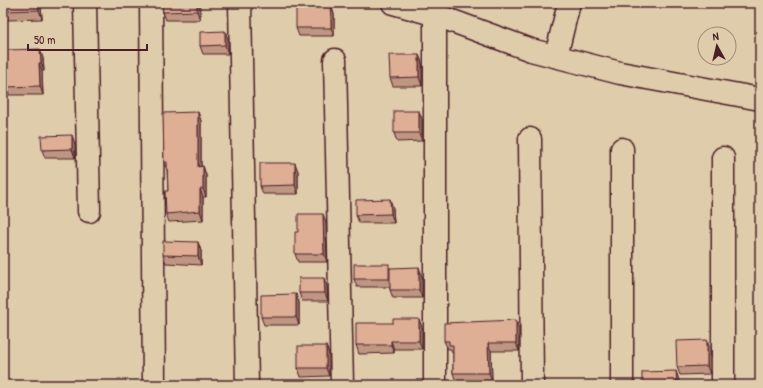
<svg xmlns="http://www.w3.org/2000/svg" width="763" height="388" font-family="'Patrick Hand',sans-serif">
<rect width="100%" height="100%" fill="#dfccaa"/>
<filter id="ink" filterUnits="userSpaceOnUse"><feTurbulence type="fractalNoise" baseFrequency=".025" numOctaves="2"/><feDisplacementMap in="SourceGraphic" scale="8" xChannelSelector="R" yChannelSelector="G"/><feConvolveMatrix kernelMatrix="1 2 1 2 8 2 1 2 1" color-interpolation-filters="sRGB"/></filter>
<g filter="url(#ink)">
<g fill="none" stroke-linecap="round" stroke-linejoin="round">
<g stroke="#4a1f2b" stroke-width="25">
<g id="minor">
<polyline points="85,3 89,211"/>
<polyline points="151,3 154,385"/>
<polyline points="240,3 247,385"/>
<polyline points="393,3 436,15 531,50 620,73 760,99"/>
<polyline points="556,56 569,3"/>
<polyline points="335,60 342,385"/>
<polyline points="530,139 532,385"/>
<polyline points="622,149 622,385"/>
<polyline points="723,158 723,385"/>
<polyline points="435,385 435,3"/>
</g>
</g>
<use href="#minor" stroke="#dfccaa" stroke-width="22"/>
</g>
<g fill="#bf9680" stroke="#4a1f2b">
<polygon points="41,3 42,19 8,20 5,11"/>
<polygon points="200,5 200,20 166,20 163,12"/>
<polygon points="331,5 334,14 334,36 299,36 296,28"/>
<polygon points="228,39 228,54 203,54 200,46"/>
<polygon points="419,55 422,63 422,86 393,86 390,78"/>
<polygon points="43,58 44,71 42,71 43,95 9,95 6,87"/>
<polygon points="198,112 201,121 201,167 203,166 206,175 206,197 203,197 203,220 169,222 166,214 168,191 167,170 164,162"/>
<polygon points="422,119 422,141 397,142 394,133"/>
<polygon points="75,144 75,158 45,158 42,150"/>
<polygon points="298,171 298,194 263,194 260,186"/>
<polygon points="393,208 394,223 359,223 356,215"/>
<polygon points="326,222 327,262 298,262 295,254 298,232"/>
<polygon points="198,242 201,251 201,265 166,263 163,255"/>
<polygon points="390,268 422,276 422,298 393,298 390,290 390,287 357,287 354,279"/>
<polygon points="327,286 328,301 302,301 299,293"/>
<polygon points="299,303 299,325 264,325 261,317"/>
<polygon points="422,327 422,349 394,349 394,353 359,354 356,345"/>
<polygon points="519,329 519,351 491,351 492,381 456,382 453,373 453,353 452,353 451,349 448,349 444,341"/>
<polygon points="326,346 329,354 329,376 301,377 298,368"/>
<polygon points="710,348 710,374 680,375 677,367"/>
</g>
<g fill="#9b7a68" stroke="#4a1f2b">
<polygon points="38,3 41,3 42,19 39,10"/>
<polygon points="197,3 199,3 200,5 200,20 197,11"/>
<polygon points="331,5 334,14 334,36 331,28"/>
<polygon points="225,31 228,39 228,54 225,45"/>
<polygon points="40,49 43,58 44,71 41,63"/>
<polygon points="419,55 422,63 422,86 419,77"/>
<polygon points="39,63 42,71 43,95 40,86"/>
<polygon points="419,111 422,119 422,141 419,133"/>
<polygon points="198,112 201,121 201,175 198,167"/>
<polygon points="72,135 75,144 75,158 72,149"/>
<polygon points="295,163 298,171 298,194 295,185"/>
<polygon points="203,166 206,175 206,197 203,189"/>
<polygon points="200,189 203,197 203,220 200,211"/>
<polygon points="390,199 393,208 394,223 391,214"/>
<polygon points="323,214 326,222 327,262 324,254"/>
<polygon points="198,242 201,251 201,265 198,256"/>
<polygon points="419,267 422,276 422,298 419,290"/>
<polygon points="324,278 327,286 328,301 325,293"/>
<polygon points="296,294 299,303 299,325 296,317"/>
<polygon points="419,319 422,327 422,349 419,341"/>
<polygon points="516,320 519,329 519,351 516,343"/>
<polygon points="707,340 710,348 710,374 707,366"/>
<polygon points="391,341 394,349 394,353 391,345"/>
<polygon points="488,343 491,351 492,381 489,373"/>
<polygon points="326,346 329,354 329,376 326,368"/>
<polygon points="676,371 679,380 680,385 677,385"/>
</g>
<g fill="#deaf95" stroke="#4a1f2b">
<polygon points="4,3 38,3 39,10 5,11"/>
<polygon points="162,3 197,3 197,11 163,12"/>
<polygon points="331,5 331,28 296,28 296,6"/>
<polygon points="225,31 225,45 200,46 200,32"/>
<polygon points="40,49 41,63 39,63 40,86 6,87 6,50"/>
<polygon points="389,55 419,55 419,77 390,78"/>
<rect x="394" y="111" width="25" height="22"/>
<polygon points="198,112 198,167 203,166 203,189 200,189 200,211 166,214 165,191 168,191 167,162 164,162 163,113"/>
<polygon points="72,135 72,149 42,150 41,136"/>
<polygon points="260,163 295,163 295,185 260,186"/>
<polygon points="390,199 391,214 356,215 356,200"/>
<polygon points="298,214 323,214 324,254 295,254 295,232 298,232"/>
<polygon points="163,241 198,242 198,256 163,255"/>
<rect x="354" y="264" width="35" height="15"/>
<polygon points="419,267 419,290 390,290 390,268"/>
<polygon points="299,278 324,278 325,293 299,293"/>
<polygon points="296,294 296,317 261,317 261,295"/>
<polygon points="393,319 419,319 419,341 391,341 391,345 356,345 356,323 393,323"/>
<polygon points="516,320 516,343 488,343 489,373 453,373 453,345 449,345 449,341 444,341 444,323"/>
<polygon points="707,340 707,366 677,367 676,341"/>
<rect x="298" y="346" width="28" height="22"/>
<polygon points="676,371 677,385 642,385 642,372"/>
</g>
</g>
<rect width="763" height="388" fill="none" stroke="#dfccaa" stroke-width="16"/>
<rect x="8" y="8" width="747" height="372" fill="none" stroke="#4a1f2b" stroke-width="1.5" filter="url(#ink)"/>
<g transform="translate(717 46) rotate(352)"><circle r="19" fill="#dfccaa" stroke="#a38777"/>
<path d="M0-3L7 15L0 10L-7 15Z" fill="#4a1f2b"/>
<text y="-6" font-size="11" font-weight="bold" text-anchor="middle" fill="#4a1f2b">N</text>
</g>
<path d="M28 44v6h119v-6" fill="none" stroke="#4a1f2b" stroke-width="2"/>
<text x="34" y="44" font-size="12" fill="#4a1f2b" stroke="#dfccaa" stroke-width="3" paint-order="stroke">50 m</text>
</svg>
